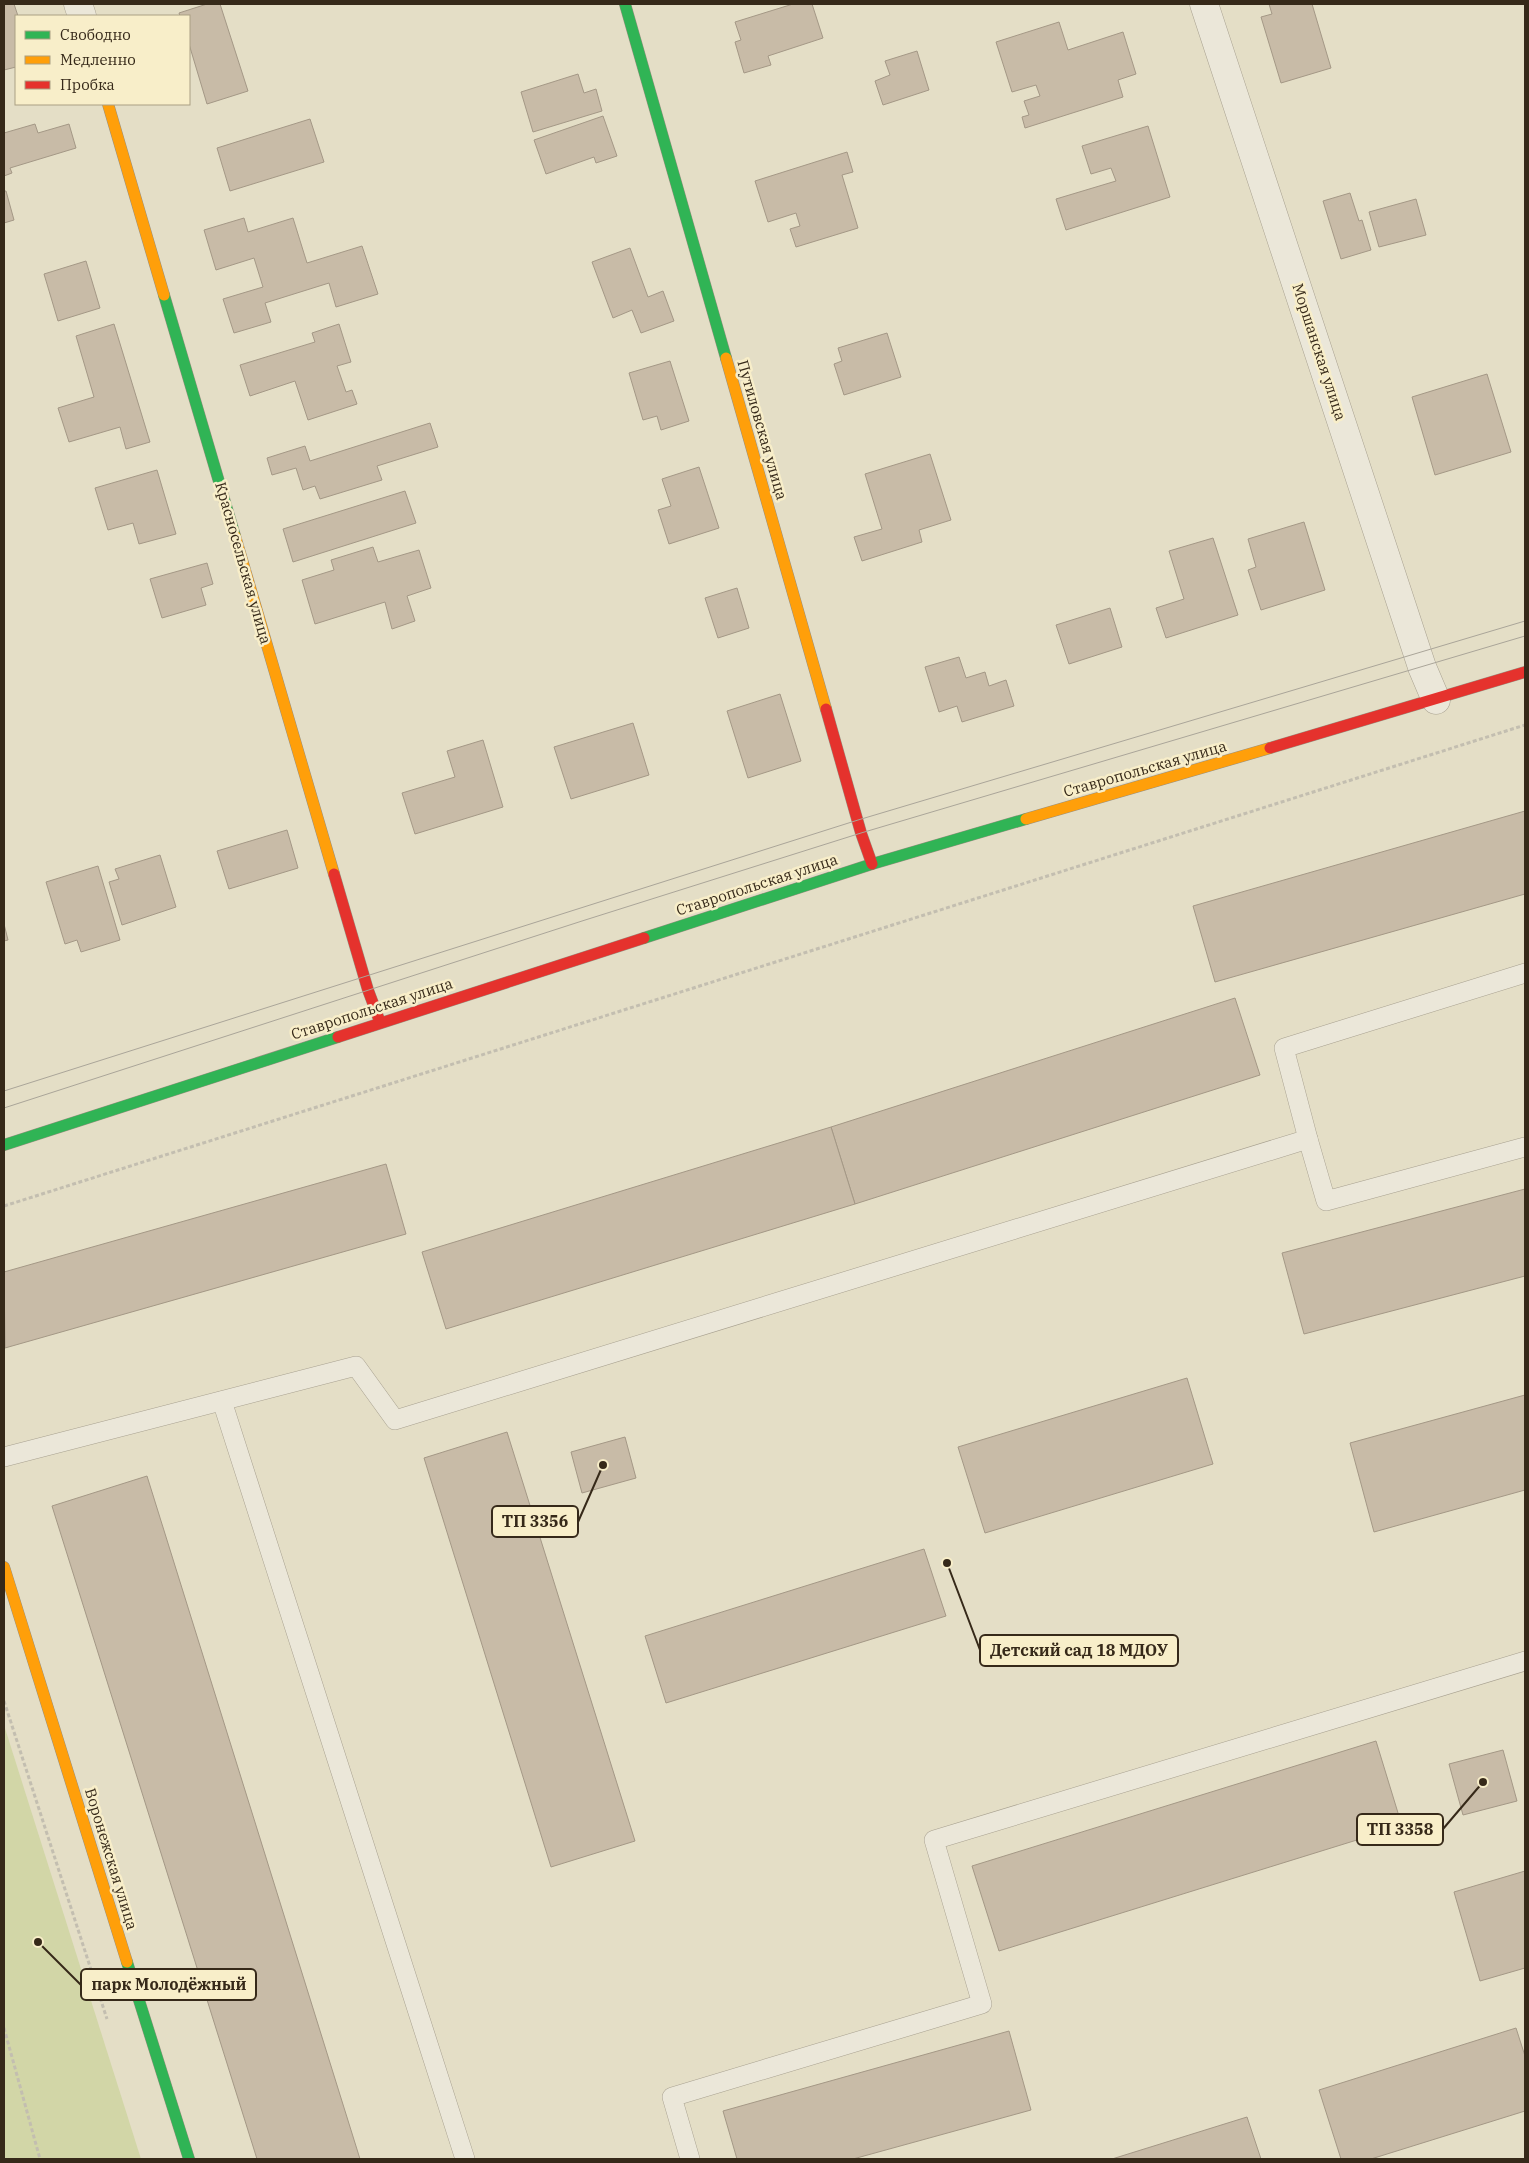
<svg xmlns="http://www.w3.org/2000/svg" width="1529" height="2163" font-family="'IBM Plex Serif',serif">
<rect width="100%" height="100%" fill="#e4dec6"/>
<polygon fill="#d2d6a7" points="4,1725 141,2159 4,2159"/>
<g fill="#c8bba7" stroke="#a49886">
<polygon points="4,4 14,4 18,16 16,67 4,70"/>
<polygon points="207,4 220,4 248,91 207,104 189,44 189,16 180,16 179,13"/>
<polygon points="793,4 812,4 823,38 768,56 771,65 744,73 735,42 741,40 735,22"/>
<polygon points="1269,4 1312,4 1331,68 1281,83 1261,17 1272,14"/>
<polygon points="1059,22 1068,50 1123,32 1136,74 1118,80 1123,97 1025,128 1022,117 1029,115 1024,101 1040,96 1036,85 1012,92 996,42"/>
<polygon points="917,51 929,90 883,105 875,81 890,75 885,61"/>
<polygon points="578,74 584,93 596,89 602,111 533,132 521,92"/>
<polygon points="603,116 617,156 596,163 594,157 546,174 534,140"/>
<polygon points="310,119 324,162 230,191 217,148"/>
<polygon points="35,124 38,133 69,124 76,148 10,168 12,173 4,176 4,133"/>
<polygon points="1148,126 1170,197 1066,230 1056,199 1116,181 1111,168 1091,174 1082,146"/>
<polygon points="847,152 853,172 842,175 858,228 796,247 790,229 800,226 796,213 768,222 755,181"/>
<polygon points="4,191 6,191 14,220 4,223"/>
<polygon points="1350,193 1359,221 1362,220 1371,250 1341,259 1323,201"/>
<polygon points="1416,199 1426,235 1379,247 1369,212"/>
<polygon points="244,218 248,232 293,218 307,263 362,246 378,294 336,307 329,283 265,303 271,322 234,333 223,299 263,287 254,258 216,270 204,230"/>
<polygon points="630,248 648,297 663,291 674,321 641,333 632,310 613,318 592,262"/>
<polygon points="86,261 100,308 58,321 44,274"/>
<polygon points="114,324 150,442 126,449 120,427 69,442 58,408 94,397 76,336"/>
<polygon points="339,324 351,362 337,366 346,392 352,390 357,404 308,420 295,381 250,396 240,365 315,342 312,333"/>
<polygon points="887,333 901,377 844,395 834,364 842,361 838,348"/>
<polygon points="670,361 689,421 661,430 657,416 643,420 629,373"/>
<polygon points="1487,374 1511,452 1435,475 1412,397"/>
<polygon points="430,423 438,447 377,466 382,480 320,499 315,486 303,490 296,468 272,475 267,458 305,446 310,461"/>
<polygon points="930,454 951,520 919,530 922,542 862,561 854,537 882,529 865,474"/>
<polygon points="699,467 719,528 669,544 658,510 671,506 662,479"/>
<polygon points="157,470 176,534 139,544 133,523 108,530 95,488"/>
<polygon points="405,491 416,523 293,562 283,529"/>
<polygon points="1304,522 1325,590 1261,610 1248,570 1256,567 1248,539"/>
<polygon points="1213,538 1238,615 1166,638 1156,608 1184,599 1169,551"/>
<polygon points="373,547 378,562 419,550 431,588 407,596 415,621 392,629 385,602 315,624 302,580 334,570 331,560"/>
<polygon points="207,563 213,584 201,588 206,605 162,618 150,579"/>
<polygon points="737,588 749,628 718,638 705,598"/>
<polygon points="1110,608 1122,647 1069,664 1056,625"/>
<polygon points="959,657 966,678 985,672 989,686 1006,680 1014,706 962,722 957,706 939,712 925,667"/>
<polygon points="780,694 801,761 748,778 727,711"/>
<polygon points="633,723 649,775 571,799 554,747"/>
<polygon points="483,740 503,807 415,834 402,793 455,777 447,751"/>
<polygon points="1525,811 1525,894 1215,982 1193,906"/>
<polygon points="287,830 298,868 229,889 217,851"/>
<polygon points="160,855 176,907 122,925 109,882 119,879 115,869"/>
<polygon points="98,866 120,940 81,952 77,940 65,944 46,882"/>
<polygon points="4,924 8,940 4,941"/>
<polygon points="1235,998 1260,1075 855,1204 831,1127"/>
<polygon points="831,1127 855,1204 446,1329 422,1252"/>
<polygon points="386,1164 406,1234 5,1348 4,1272"/>
<polygon points="1525,1189 1525,1276 1304,1334 1282,1253"/>
<polygon points="1187,1378 1213,1464 985,1533 958,1447"/>
<polygon points="1525,1395 1525,1490 1374,1532 1350,1443"/>
<polygon points="507,1432 635,1841 551,1867 424,1458"/>
<polygon points="625,1437 636,1478 582,1493 571,1452"/>
<polygon points="147,1476 360,2159 257,2159 52,1506"/>
<polygon points="924,1549 946,1616 666,1703 645,1636"/>
<polygon points="1376,1741 1402,1826 999,1951 972,1866"/>
<polygon points="1503,1750 1517,1801 1463,1815 1449,1764"/>
<polygon points="1525,1871 1525,1968 1480,1981 1454,1892"/>
<polygon points="1516,2028 1525,2056 1525,2111 1371,2159 1341,2159 1319,2090"/>
<polygon points="1009,2031 1031,2110 853,2159 737,2159 723,2111"/>
<polygon points="1247,2117 1261,2159 1112,2159"/>
</g>
<g fill="none" stroke-linecap="round" stroke-linejoin="round">
<g stroke="#a8a190" stroke-width="20">
<g id="lane">
<polyline points="1308,1139 1326,1201 1525,1147"/>
<polyline points="222,1401 465,2159"/>
<polyline points="4,1457 356,1366 395,1420 1308,1139 1284,1048 1525,973"/>
<polyline points="690,2159 672,2097 982,2004 934,1840 1525,1661"/>
</g>
</g>
<g stroke="#a8a190" stroke-width="29">
<g id="street">
<polyline points="78,4 82,16"/>
<polyline points="1204,4 1422,667 1436,700"/>
</g>
</g>
<g stroke="#989080" stroke-width="12">
<g id="fast">
<polyline points="625,4 726,358"/>
<polyline points="164,295 235,536"/>
<polyline points="644,938 872,864 1026,819"/>
<polyline points="4,1145 338,1037"/>
<polyline points="127,1962 189,2159"/>
</g>
</g>
<g stroke="#989080" stroke-width="12">
<g id="slow">
<polyline points="108,104 164,295"/>
<polyline points="726,358 826,709"/>
<polyline points="235,536 334,874"/>
<polyline points="1026,819 1270,748"/>
<polyline points="4,1567 127,1962"/>
</g>
</g>
<g stroke="#989080" stroke-width="12">
<g id="jam">
<polyline points="826,709 861,833 872,864"/>
<polyline points="1270,748 1525,672"/>
<polyline points="334,874 368,990 380,1022"/>
<polyline points="338,1037 644,938"/>
</g>
</g>
<g stroke="#c3beb0" stroke-width="3" stroke-dasharray="4 2.5" stroke-linecap="butt">
<polyline points="4,1206 1525,725"/>
<polyline points="4,1701 107,2019"/>
<polyline points="4,2028 40,2159"/>
</g>
<use href="#lane" stroke="#ebe7d9" stroke-width="19"/>
<use href="#street" stroke="#ebe7d9" stroke-width="28"/>
<use href="#fast" stroke="#30b455" stroke-width="11"/>
<use href="#slow" stroke="#ff9f0a" stroke-width="11"/>
<use href="#jam" stroke="#e5322d" stroke-width="11"/>
<g stroke="#aaa599" stroke-width="1">
<polyline points="4,1091 858,820 1525,621"/>
<polyline points="4,1108 582,921 861,833 1525,636"/>
</g>
</g>
<g text-anchor="middle" stroke-width="5" stroke-linejoin="round" paint-order="stroke">
<g font-size="15" fill="#362919" stroke="#f8eec9">
<text transform="translate(1319 352) rotate(72)" y="5">Моршанская улица</text>
<text transform="translate(762 430) rotate(74)" y="5">Путиловская улица</text>
<text transform="translate(243 563) rotate(74)" y="5">Красносельская улица</text>
<text transform="translate(1145 769) rotate(-16)" y="5">Ставропольская улица</text>
<text transform="translate(757 885) rotate(-18)" y="5">Ставропольская улица</text>
<text transform="translate(372 1009) rotate(-18)" y="5">Ставропольская улица</text>
<text transform="translate(111 1859) rotate(73)" y="5">Воронежская улица</text>
</g>
</g>
<path fill="none" stroke="#362919" stroke-width="2" d="M603 1465L578 1522M947 1563L980 1650M1483 1782L1443 1829M38 1942L81 1985"/>
<g fill="#362919" stroke="#f8eec9" stroke-width="2">
<circle cx="603" cy="1465" r="5"/>
<circle cx="947" cy="1563" r="5"/>
<circle cx="1483" cy="1782" r="5"/>
<circle cx="38" cy="1942" r="5"/>
</g>
<g fill="#f8eec9" stroke="#362919" stroke-width="2">
<rect x="492" y="1506" width="86" height="31" rx="5"/>
<rect x="980" y="1635" width="198" height="31" rx="5"/>
<rect x="1357" y="1814" width="86" height="31" rx="5"/>
<rect x="81" y="1969" width="175" height="31" rx="5"/>
</g>
<g font-size="16" text-anchor="middle" font-weight="bold" fill="#362919">
<text x="535" y="1527">ТП 3356</text>
<text x="1079" y="1656">Детский сад 18 МДОУ</text>
<text x="1400" y="1835">ТП 3358</text>
<text x="169" y="1990">парк Молодёжный</text>
</g>
<rect width="1529" height="2163" fill="none" stroke="#362919" stroke-width="10"/>
<rect x="15" y="15" width="175" height="90" fill="#f8eec9" stroke="#aa9f83"/>
<rect x="25" y="31" width="25" height="8" fill="#30b455" stroke="#aa9f83"/>
<text x="60" y="40" font-size="15" fill="#362919">Свободно</text>
<rect x="25" y="56" width="25" height="8" fill="#ff9f0a" stroke="#aa9f83"/>
<text x="60" y="65" font-size="15" fill="#362919">Медленно</text>
<rect x="25" y="81" width="25" height="8" fill="#e5322d" stroke="#aa9f83"/>
<text x="60" y="90" font-size="15" fill="#362919">Пробка</text>
</svg>
